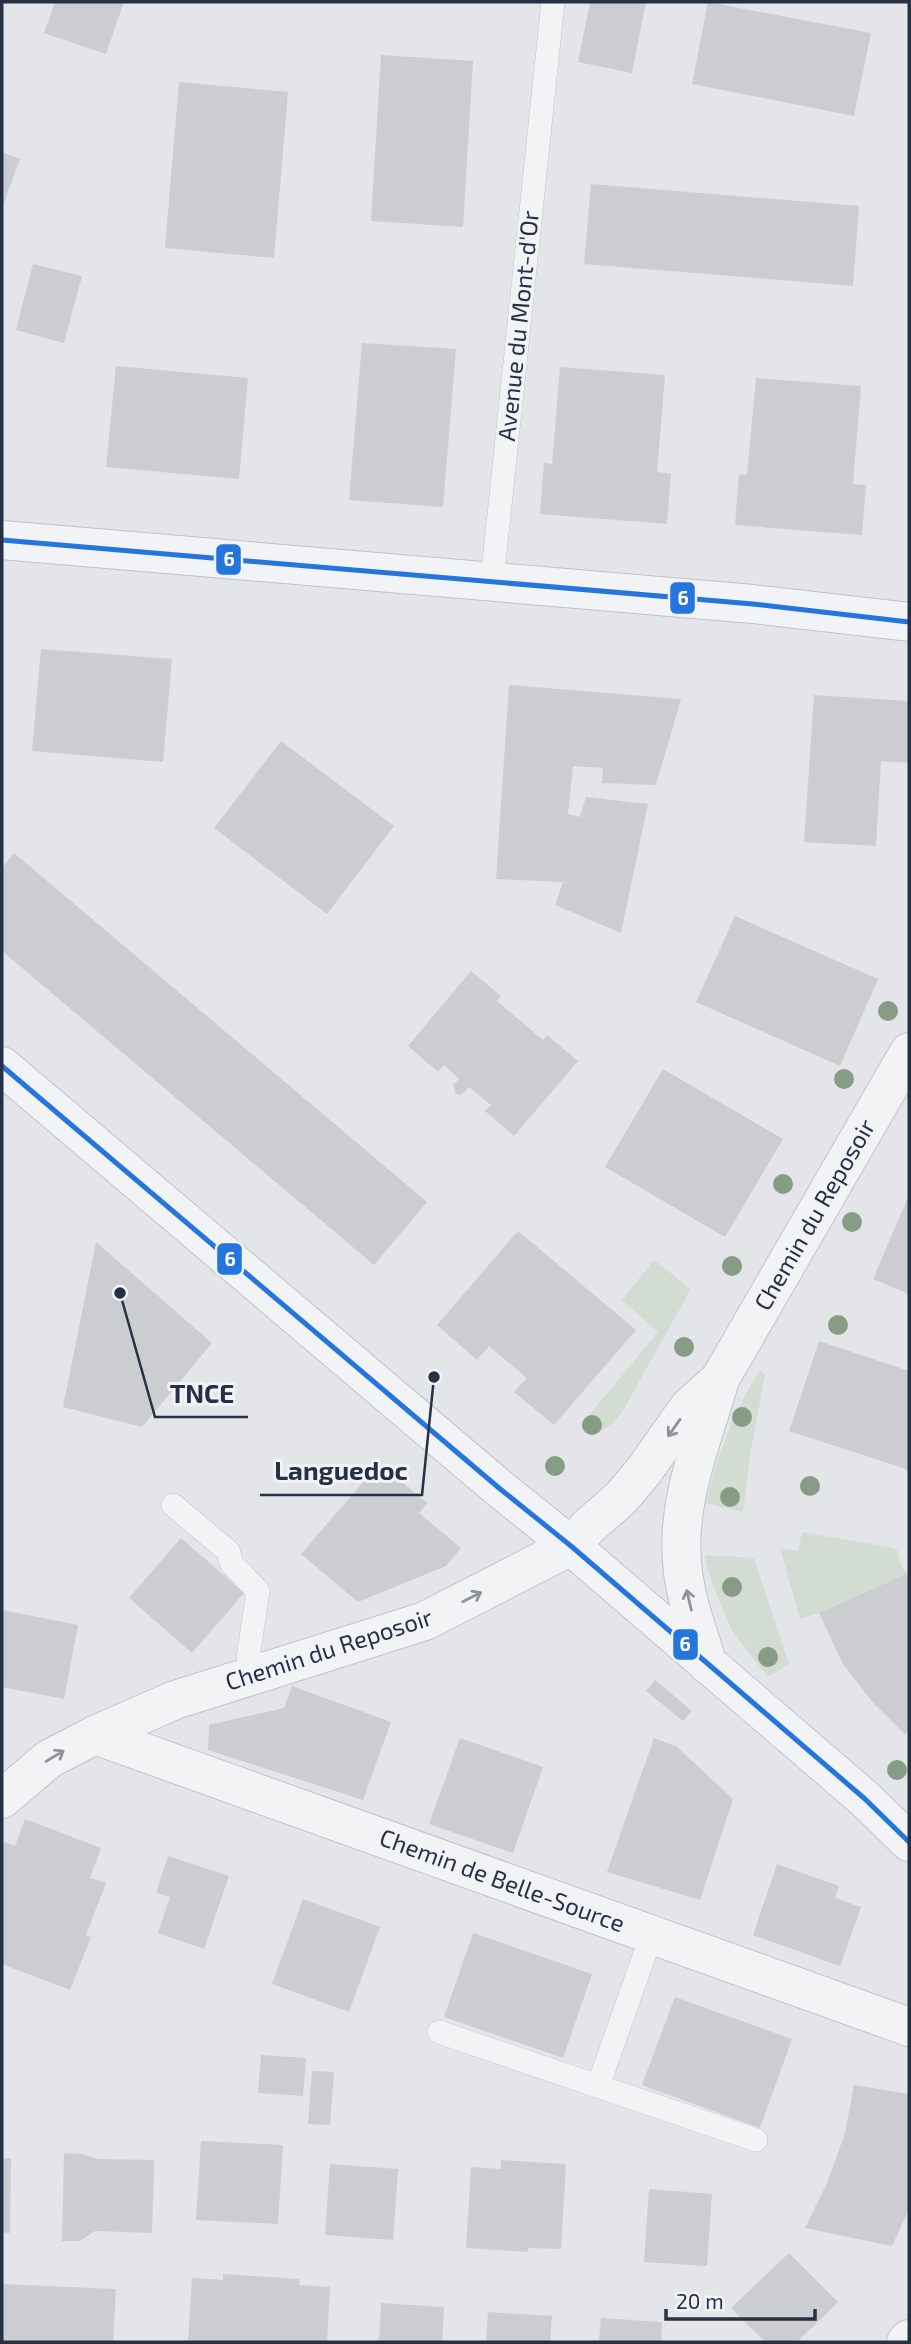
<svg xmlns="http://www.w3.org/2000/svg" width="911" height="2344" font-family="'Exo 2',sans-serif">
<rect width="100%" height="100%" fill="#e3e5e8"/>
<g fill="#d3dcd3">
<polygon points="654,1260 691,1289 621,1414 609,1426 594,1435 581,1425 658,1332 622,1300"/>
<path d="M760,1370L765,1375L750,1455L743,1512L706,1503C718,1454 733,1413 760,1370Z"/>
<polygon points="802,1532 894,1548 897,1550 901,1565 909,1578 906,1574 819,1613 800,1619 780,1548 798,1551"/>
<polygon points="704,1555 754,1558 789,1664 768,1677 733,1633 712,1583"/>
</g>
<g fill="#cbcdd1">
<polygon points="55,2 124,2 106,54 44,33"/>
<polygon points="590,2 646,2 632,73 578,62"/>
<polygon points="708,2 871,33 854,116 692,84"/>
<polygon points="381,55 473,61 463,227 371,221"/>
<polygon points="179,82 288,92 274,258 165,248"/>
<polygon points="2,152 20,159 2,208"/>
<polygon points="591,184 859,206 853,286 584,264"/>
<polygon points="33,264 82,276 64,343 16,330"/>
<polygon points="362,343 456,349 443,507 349,500"/>
<polygon points="116,366 248,378 239,479 106,467"/>
<polygon points="560,367 665,375 657,472 671,474 667,524 540,514 544,463 552,464"/>
<polygon points="756,378 861,386 853,484 866,485 862,535 735,525 739,474 747,475"/>
<polygon points="41,649 172,659 163,762 32,751"/>
<polygon points="509,685 681,699 656,785 602,783 603,768 573,766 568,814 580,817 586,797 648,804 621,933 555,905 563,882 496,879"/>
<polygon points="814,695 909,701 909,763 881,761 876,846 804,842"/>
<polygon points="281,741 394,826 327,914 214,828"/>
<polygon points="14,853 427,1202 374,1265 2,951 2,868"/>
<polygon points="735,916 878,979 840,1066 696,1002"/>
<polygon points="471,971 501,996 497,1001 543,1040 547,1035 578,1061 514,1136 485,1111 491,1105 469,1087 461,1095 456,1094 453,1085 459,1079 444,1065 438,1072 408,1046"/>
<polygon points="663,1069 783,1139 725,1237 605,1167"/>
<polygon points="909,1195 909,1294 873,1279"/>
<polygon points="518,1231 636,1330 554,1425 514,1392 527,1378 489,1346 477,1360 437,1325"/>
<polygon points="96,1242 212,1343 142,1427 63,1407"/>
<polygon points="819,1341 909,1371 909,1470 789,1431"/>
<polygon points="372,1472 384,1482 392,1473 427,1503 419,1513 461,1548 446,1566 358,1602 301,1554"/>
<polygon points="181,1538 244,1593 192,1653 129,1598"/>
<polygon points="906,1574 909,1578 909,1729 905,1734 874,1704 843,1664 819,1613"/>
<polygon points="2,1610 78,1625 64,1699 2,1687"/>
<polygon points="655,1680 692,1711 683,1721 646,1691"/>
<polygon points="292,1686 391,1722 363,1800 208,1750 209,1725 284,1708"/>
<polygon points="460,1738 543,1767 513,1853 429,1824"/>
<polygon points="654,1738 677,1747 733,1799 700,1900 607,1872"/>
<polygon points="25,1819 101,1848 90,1878 106,1883 86,1935 91,1937 70,1990 2,1964 2,1841 15,1846"/>
<polygon points="168,1856 229,1876 204,1949 158,1933 170,1897 156,1893"/>
<polygon points="777,1864 839,1886 835,1898 861,1907 840,1966 753,1935"/>
<polygon points="303,1899 380,1927 349,2012 272,1984"/>
<polygon points="473,1933 592,1974 563,2058 444,2017"/>
<polygon points="675,1997 792,2039 760,2128 642,2085"/>
<polygon points="261,2055 306,2058 303,2096 258,2093"/>
<polygon points="312,2071 334,2072 330,2125 308,2124"/>
<polygon points="854,2085 909,2094 909,2209 892,2246 805,2228 827,2183 845,2133"/>
<polygon points="201,2141 283,2145 278,2224 196,2220"/>
<polygon points="64,2153 83,2154 97,2159 154,2160 152,2233 95,2231 80,2241 62,2241"/>
<polygon points="2,2158 11,2158 10,2233 2,2232"/>
<polygon points="501,2160 566,2164 561,2249 528,2248 528,2252 466,2248 471,2167 501,2169"/>
<polygon points="330,2164 398,2169 393,2240 325,2235"/>
<polygon points="649,2189 712,2194 707,2266 644,2262"/>
<polygon points="789,2253 838,2302 797,2342 765,2342 731,2308"/>
<polygon points="223,2274 300,2279 299,2285 330,2287 327,2342 188,2342 192,2278 223,2280"/>
<polygon points="2,2284 116,2289 113,2342 2,2342"/>
<polygon points="381,2303 444,2307 442,2342 379,2342"/>
<polygon points="488,2312 552,2316 550,2342 486,2342"/>
<polygon points="601,2318 662,2322 661,2342 599,2342"/>
</g>
<g fill="none" stroke-linecap="round" stroke-linejoin="round">
<g stroke="#c1c3c6" stroke-width="24">
<g id="service">
<polyline points="492,581 553,2"/>
<polyline points="173,1505 229,1552 231,1563 258,1591 248,1658 253,1676"/>
<polyline points="439,2032 756,2140"/>
<polyline points="598,2086 652,1934"/>
</g>
</g>
<g stroke="#c1c3c6" stroke-width="40">
<g id="minor">
<polyline points="2,1066 499,1488 571,1546 425,1621 175,1700 95,1735 49,1759 2,1799"/>
<polyline points="95,1735 909,2027"/>
</g>
</g>
<g stroke="#c1c3c6" stroke-width="40">
<g id="tertiary">
<polyline points="2,540 753,604 909,622"/>
<polyline points="720,1379 689,1407 643,1472 621,1498 589,1526 571,1546 865,1799 909,1842"/>
<path d="M708,1665C699,1635 687,1604 683,1572C674,1504 702,1443 720,1379L909,1052"/>
<polyline points="906,2342 909,2339"/>
</g>
</g>
<use href="#service" stroke="#f2f3f5" stroke-width="23"/>
<use href="#minor" stroke="#f2f3f5" stroke-width="38"/>
<use href="#tertiary" stroke="#f2f3f5" stroke-width="38"/>
<g stroke="#f1f3f8" stroke-width="10">
<g id="bus-1">
<polyline points="2,540 753,604 909,622"/>
<polyline points="2,1066 499,1488 571,1546 865,1799 909,1842"/>
</g>
</g>
<use href="#bus-1" stroke="#2475dc" stroke-width="5"/>
</g>
<g fill="#879c85">
<circle cx="888" cy="1011" r="10"/>
<circle cx="844" cy="1079" r="10"/>
<circle cx="783" cy="1184" r="10"/>
<circle cx="852" cy="1222" r="10"/>
<circle cx="732" cy="1266" r="10"/>
<circle cx="838" cy="1325" r="10"/>
<circle cx="684" cy="1347" r="10"/>
<circle cx="742" cy="1417" r="10"/>
<circle cx="592" cy="1425" r="10"/>
<circle cx="555" cy="1466" r="10"/>
<circle cx="810" cy="1486" r="10"/>
<circle cx="730" cy="1497" r="10"/>
<circle cx="732" cy="1587" r="10"/>
<circle cx="768" cy="1657" r="10"/>
<circle cx="897" cy="1770" r="10"/>
</g>
<defs><path id="oneway-shaft" d="M-6 0H5M1.5-3L5.5 0L1.5 3" fill="none" stroke-width="1.6" stroke-linecap="round" stroke-linejoin="round" transform="scale(1.75)"/></defs>
<g stroke="#8d929c">
<use href="#oneway-shaft" transform="translate(674 1428) rotate(125)"/>
<use href="#oneway-shaft" transform="translate(472 1597) rotate(-27)"/>
<use href="#oneway-shaft" transform="translate(689 1600) rotate(-103)"/>
<use href="#oneway-shaft" transform="translate(55 1756) rotate(-31)"/>
</g>
<g text-anchor="middle" stroke-width="6" stroke-linejoin="round" paint-order="stroke">
<g font-size="24" fill="#283143" stroke="#f1f3f8">
<text transform="translate(519 326) rotate(-84)" y="8">Avenue du Mont-d'Or</text>
<text transform="translate(815 1215) rotate(-60)" y="8">Chemin du Reposoir</text>
<text transform="translate(329 1650) rotate(-18)" y="8">Chemin du Reposoir</text>
<text transform="translate(502 1881) rotate(20)" y="8">Chemin de Belle-Source</text>
</g>
</g>
<path fill="none" stroke="#283143" stroke-width="2.5" d="M120 1293L155 1417H248M434 1377L422 1495H260"/>
<g fill="#283143" stroke="#f1f3f8" stroke-width="2.5">
<circle cx="120" cy="1293" r="7"/>
<circle cx="434" cy="1377" r="7"/>
</g>
<g font-size="26" text-anchor="middle" font-weight="bold" fill="#283143" stroke="#f1f3f8" stroke-width="6" stroke-linejoin="round" paint-order="stroke">
<text x="202" y="1403">TNCE</text>
<text x="341" y="1480">Languedoc</text>
</g>
<g stroke="#f1f3f8" stroke-width="2.5">
<rect x="215" y="543" width="27" height="33" rx="7" fill="#2475dc"/>
<rect x="669" y="581" width="27" height="34" rx="7" fill="#2475dc"/>
<rect x="216" y="1242" width="27" height="34" rx="7" fill="#2475dc"/>
<rect x="672" y="1628" width="27" height="33" rx="7" fill="#2475dc"/>
</g>
<g font-size="19" text-anchor="middle" font-weight="bold" fill="#fff">
<text x="229" y="566">6</text>
<text x="683" y="605">6</text>
<text x="230" y="1266">6</text>
<text x="685" y="1651">6</text>
</g>
<rect width="911" height="2344" fill="none" stroke="#283143" stroke-width="7"/>
<path d="M666 2309v10h149v-10" fill="none" stroke="#283143" stroke-width="3.5"/>
<text x="676" y="2309" font-size="21" fill="#283143" stroke="#f1f3f8" stroke-width="5" paint-order="stroke">20 m</text>
</svg>
